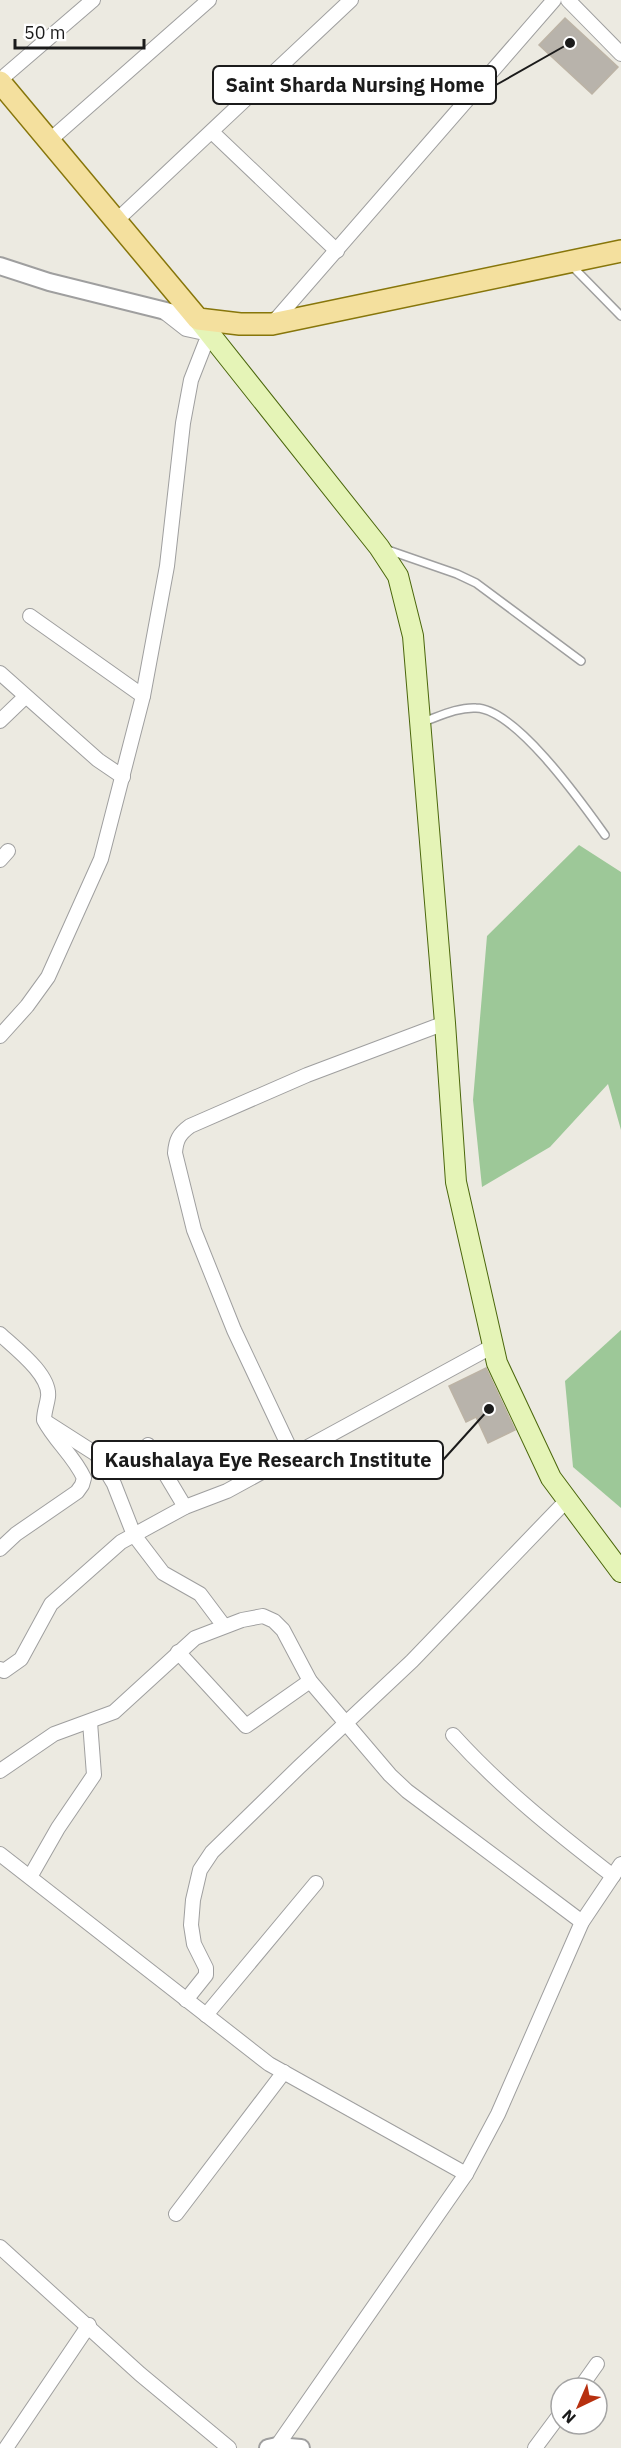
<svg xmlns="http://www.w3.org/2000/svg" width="621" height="2448" font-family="'IBM Plex Sans',sans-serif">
<rect width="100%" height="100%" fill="#eceae1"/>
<g fill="#9dc898">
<polygon points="579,845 621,872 621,1130 608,1084 550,1147 482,1187 473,1100 487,936"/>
<polygon points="621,1330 621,1508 573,1467 565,1381"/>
</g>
<g fill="#b8b3ab" stroke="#bcb3a5" stroke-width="1.5">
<polygon points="565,18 618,67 592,94 539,45"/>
<polygon points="486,1368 515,1430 488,1443 476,1417 466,1422 449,1386"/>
</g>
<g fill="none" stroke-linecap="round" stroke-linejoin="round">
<g stroke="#9f9f9f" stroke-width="10">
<g id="service">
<polyline points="572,266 621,316"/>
<polyline points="385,549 457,574 476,583 581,661"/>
<path d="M423,722C440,716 458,707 476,708C516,709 582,803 605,835"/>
</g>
</g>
<g stroke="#9f9f9f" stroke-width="16">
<g id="minor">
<polyline points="568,0 621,54"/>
<polyline points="0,80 93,0"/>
<polyline points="213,133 337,251"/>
<polyline points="50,140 209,0"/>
<polyline points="117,220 351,0"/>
<polyline points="272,324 554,0"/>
<polyline points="30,616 143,696"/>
<polyline points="0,673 98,760 123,777"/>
<polyline points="0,721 25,697"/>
<polyline points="0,860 8,851"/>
<polyline points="0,1036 27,1006 48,977 101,859 143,696 167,566 183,423 191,380 209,334 186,329 163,311"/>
<path d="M0,1334C15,1348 51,1375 48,1397C47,1405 44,1412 44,1420C55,1441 74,1456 84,1478L82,1485L77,1492L16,1534L0,1549"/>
<polyline points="46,1422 96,1454 114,1484 134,1535 163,1573 200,1594 224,1626"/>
<polyline points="148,1445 185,1507"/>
<path d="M292,1453L234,1330L194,1230L175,1153C176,1140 179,1134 190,1126L307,1075L445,1023"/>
<polyline points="178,1652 246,1726 310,1681"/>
<polyline points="0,1669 4,1671 21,1659 51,1604 121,1542 185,1507 227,1491 493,1346"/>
<path d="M453,1735C501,1788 556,1832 613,1876"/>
<polyline points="0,1771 54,1734 114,1712 195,1638 242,1620 263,1616 274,1621 283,1630 310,1681 390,1775 407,1791 582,1922"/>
<polyline points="0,1854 269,2064 466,2174"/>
<polyline points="30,1877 58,1828 94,1775 90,1722"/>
<polyline points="186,2000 206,1975 206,1968 194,1944 191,1925 193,1900 200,1870 212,1852 299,1767 412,1661 567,1500"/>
<polyline points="206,2015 316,1883"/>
<polyline points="176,2214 284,2072"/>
<polyline points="0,2247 140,2374 229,2448"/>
<polyline points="580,2388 597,2364"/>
<polyline points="277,2446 466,2174 498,2114 582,1922 621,1864"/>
<polyline points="6,2448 89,2325"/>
<polyline points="535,2448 561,2413"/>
</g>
</g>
<g stroke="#9f9f9f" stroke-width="20">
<g id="tertiary">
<polyline points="0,266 49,282 198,319"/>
<polyline points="268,2448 277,2446 301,2448"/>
</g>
</g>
<g stroke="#4b670c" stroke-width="22">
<polyline id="secondary" points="198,319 379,547 398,576 413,636 445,1023 456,1182 497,1363 551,1478 621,1572"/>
</g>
<g stroke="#87760b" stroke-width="24">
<polyline id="primary" points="0,82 198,319 240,324 272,324 621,251"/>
</g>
<use href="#service" stroke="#fff" stroke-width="7"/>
<use href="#minor" stroke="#fff" stroke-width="14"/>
<use href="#tertiary" stroke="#fff" stroke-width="16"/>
<use href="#secondary" stroke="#e5f4b7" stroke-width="20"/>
<use href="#primary" stroke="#f4e09e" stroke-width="21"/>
</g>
<path fill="none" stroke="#1b1b1b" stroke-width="2" d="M570 43L496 85M489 1409L443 1460"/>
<g fill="#1b1b1b" stroke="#fff" stroke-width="2">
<circle cx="570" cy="43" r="6"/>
<circle cx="489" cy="1409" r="6"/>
</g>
<g fill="#fff" stroke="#1b1b1b" stroke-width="2">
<rect x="213" y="66" width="283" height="38" rx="6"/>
<rect x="92" y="1441" width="351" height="38" rx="6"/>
</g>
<g font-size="20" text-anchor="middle" font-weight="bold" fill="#1b1b1b">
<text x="355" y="92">Saint Sharda Nursing Home</text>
<text x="268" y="1467">Kaushalaya Eye Research Institute</text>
</g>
<g transform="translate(579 2406) rotate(224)"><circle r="28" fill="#ffffff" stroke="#a4a4a4" stroke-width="1.5"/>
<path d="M0-4.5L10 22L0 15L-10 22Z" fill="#b7300f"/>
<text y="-9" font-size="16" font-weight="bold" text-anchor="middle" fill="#1b1b1b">N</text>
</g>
<path d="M15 39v9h129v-9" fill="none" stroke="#1b1b1b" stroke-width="3"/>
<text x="24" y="39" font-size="18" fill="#1b1b1b" stroke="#ffffff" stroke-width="4.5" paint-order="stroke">50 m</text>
</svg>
